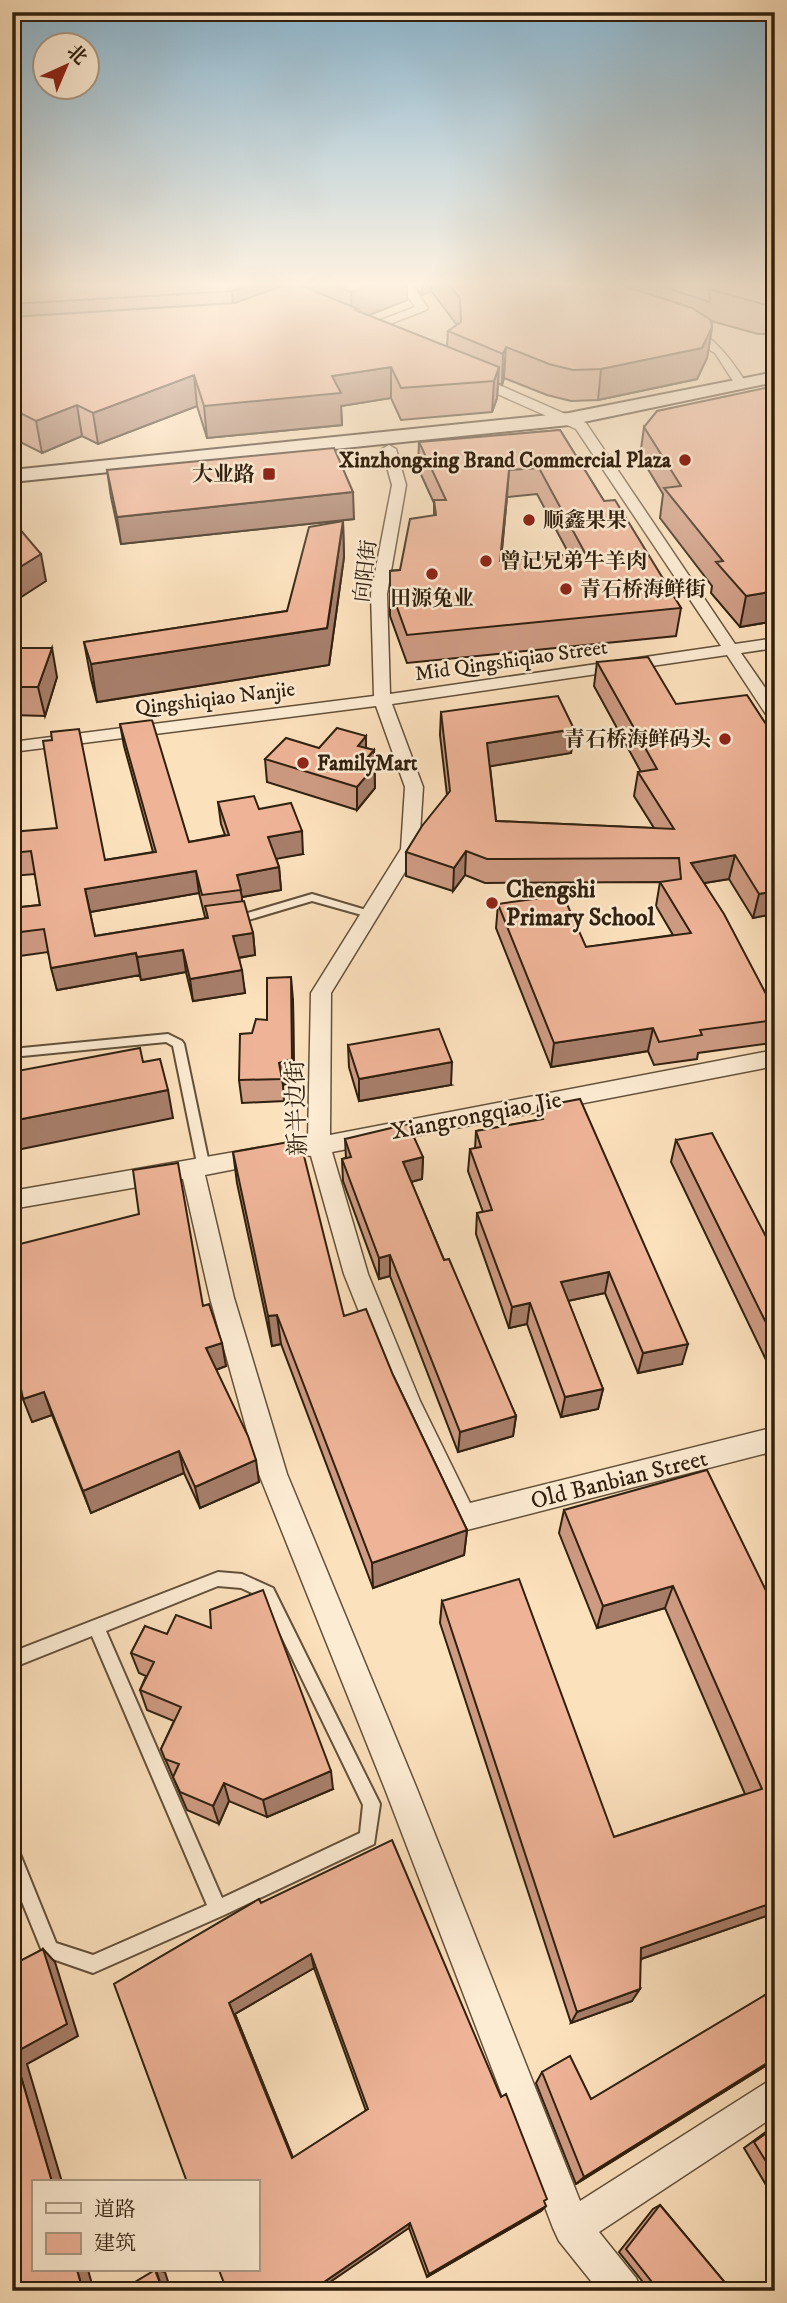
<svg xmlns="http://www.w3.org/2000/svg" width="787" height="2303" font-family="'IM FELL DW Pica','Noto Serif SC',serif">
<rect width="100%" height="100%" fill="#fce1bd"/>
<filter id="stains"><feTurbulence type="fractalNoise" baseFrequency=".00286" numOctaves="4"/><feColorMatrix values="0 0 0 0 .2 0 0 0 0 .09 0 0 0 0 .02 0 0 0 .5 -.17"/></filter>
<radialGradient id="worn" r=".72"><stop offset=".6" stop-color="#630" stop-opacity="0"/><stop offset="1" stop-color="#630" stop-opacity=".3"/></radialGradient>
<g fill="none" stroke-linecap="round" stroke-linejoin="round">
<!-- lane casing -->
<g stroke="#63503a" stroke-width="4">
<path id="lane" d="M312,894L373,912L374,914L369,917L312,901L235,924L230,920L231,918Z
M168,1034L182,1041L184,1044L210,1168L208,1171H200L198,1168L173,1046L166,1042L12,1057V1049Z
M218,1572L242,1574L273,1588L380,1804L374,1844L224,1915L93,1973L44,1956L12,1877V1846L18,1849L56,1943L93,1955L207,1905L92,1636L12,1668V1652ZM218,1586L241,1588L263,1598L363,1805L360,1833L222,1898L106,1631Z"/>
</g>
<!-- street casing -->
<g stroke="#63503a" stroke-width="3">
<path id="street" d="M397,281H409L428,308L426,310L366,333H358V329L415,307Z
M680,328C708,324 734,364 747,384L745,387H737L715,353L680,332Z
M466,374H474L586,423L735,644L775,638V648L741,653L775,702V720L769,719L727,655L392,704L423,787L419,849L331,993L330,1135L775,1050V1066L332,1152L368,1274L420,1401L470,1503L775,1427V1451L463,1531L453,1527L395,1402L344,1274L311,1156L299,1154L296,1148L299,1142L308,1139L311,993L401,849L405,787L376,706L12,752V742L374,696L371,594L392,485L382,449L389,445L396,449L406,485L387,594L390,694L721,646L576,429L466,380Z
M263,1147L271,1150L274,1156L271,1162L205,1175L234,1298L287,1474L417,1789L580,2201L775,2077V2116L599,2232L636,2278L642,2291H599L559,2241L553,2228L385,1789L259,1474L210,1298L183,1179L12,1209V1191Z"/>
</g>
<!-- secondary casing -->
<g stroke="#30200f" stroke-width="4">
<path id="secondary" d="M775,372V382L569,425L12,482V470L569,413Z"/>
</g>
<!-- lane -->
<use href="#lane" fill="#fdecd4" fill-rule="evenodd"/>
<!-- street -->
<use href="#street" fill="#fdecd4" fill-rule="evenodd"/>
<!-- secondary -->
<use href="#secondary" fill="#fdecd4" fill-rule="evenodd"/>
</g>
<!-- wall -->
<path fill="#ce9b83" stroke="#30200f" stroke-width="2" fill-rule="evenodd" d="M12,281H407V300L368,315L447,347L448,331L457,325L431,291L422,295L411,281H775V334H758L711,321L712,327L707,358L697,379L598,400L571,401L547,395L504,378L502,385L498,383L497,398L492,412L401,420L391,398L341,406L342,425L207,438L197,406L98,444L82,436L42,453L12,438Z
M644,427L775,621L740,627L711,593L712,586L660,518L663,494L640,456Z
M560,430L604,501L681,608L676,636L407,663L390,616V571L400,570L434,515V503L418,468L419,442ZM537,494L569,554L501,561L507,497Z
M107,470L354,519L121,544L111,497Z
M343,521L344,557L329,665L97,702L91,679L84,642L287,611Z
M12,648L57,677L45,716L12,715Z
M597,662L676,704L775,738V926L768,915L753,918L729,879L704,883L775,1011V1035L772,1043L698,1053L697,1059L654,1065L648,1051L551,1067L496,928L498,904L586,947L673,935L656,906L660,882L485,883L465,875L453,891L406,876V852L447,795L440,735L441,712L574,729L571,753L490,766L496,821L654,828L634,796L638,772H641L594,686Z
M120,724L189,842L225,835L221,824L218,802L259,809L303,854L276,858L279,867L281,890L242,897V902L253,933L255,955L239,958L245,993L193,1001L186,972L141,980L140,975L57,990L48,952L12,957V908L40,905L35,874L12,876V832L105,860L153,852L124,746ZM199,893L205,917L207,918L95,936L90,912Z
M366,736V748L374,750L375,788L357,810L267,782L265,759L319,748Z
M293,1000L294,1081L283,1085L284,1101L242,1103L239,1080L267,1020Z
M348,1045L451,1085L359,1101L349,1067Z
M538,1107L682,1364L638,1373L605,1293L568,1301L603,1389L598,1409L561,1417L527,1324L509,1328L476,1234L477,1213L483,1212L468,1171L470,1149H475L476,1131L537,1120Z
M345,1139L423,1157L422,1179L411,1182L444,1260L516,1416L513,1436L458,1452L390,1276L379,1279L343,1181L342,1159L346,1158Z
M676,1140L775,1254V1361L767,1362L671,1162Z
M233,1152L344,1316L393,1375L467,1530L464,1555L373,1588L281,1344L272,1346L237,1183Z
M203,1306L226,1366L216,1370L259,1482L200,1508L184,1473L91,1513L52,1415L32,1422Z
M564,1510L775,1609V1913L641,1959L632,2001L571,2023L440,1623L442,1601L614,1837L745,1794L665,1608L597,1628L559,1533Z
M145,1626L333,1789L267,1817L229,1801L219,1824L187,1810L161,1749L174,1721L147,1710L140,1690L146,1676L139,1673L131,1653Z
M261,1903L546,2206L541,2211L427,2277L409,2228L187,2182ZM314,1968L366,2111L293,2158L235,2014Z
M775,2060L576,2184L536,2083L542,2072L591,2099Z
M775,2125V2200L744,2148Z
M660,2205L732,2291H650L619,2252L653,2209Z"/>
<!-- shaded-wall -->
<path fill="#a77e6a" stroke="#30200f" stroke-width="2" d="M259,281H277L278,304L234,320L232,291Z
M381,281H407V300L352,322L351,292Z
M422,281H431V291L422,295Z
M712,327L707,358L697,379L598,400L601,369Z
M506,347L504,378L502,385L503,354Z
M391,367V398L341,406L342,425L207,438L204,406L332,376Z
M499,367L497,398L492,412L494,381Z
M194,375L197,406L98,444L93,413Z
M77,405L82,436L42,453L36,421Z
M509,470L507,497L498,588L500,561Z
M353,492L354,519L121,544L117,517Z
M343,521L344,557L329,665L97,702L91,664L327,628Z
M41,554L46,581L12,603V572Z
M775,591V621L740,627L746,596Z
M52,648L57,677L45,716L38,687Z
M574,729L571,753L486,767L487,743Z
M366,736V758L358,746Z
M374,750L375,788L357,810V787L363,763Z
M302,831L303,854L270,860L268,837Z
M466,851L465,875L453,891L454,868Z
M735,855L729,879L686,886L691,863Z
M279,867L281,890L242,897L237,875Z
M196,871L199,893L90,912L85,889Z
M775,891L768,915L753,918L759,894Z
M253,933L255,955L236,958L233,936Z
M183,950L186,972L141,980L137,957Z
M136,953L140,975L57,990L51,968Z
M242,970L245,993L193,1001L190,979Z
M291,977L293,1000L294,1081L283,1085L279,1063Z
M653,1028L648,1051L551,1067L554,1043Z
M452,1062L451,1085L359,1101V1079Z
M168,1090L173,1118L12,1151V1121Z
M423,1157L422,1179L403,1184V1162Z
M390,1255V1276L379,1279V1258Z
M609,1272L605,1293L558,1303L561,1282Z
M530,1303L527,1324L509,1328L512,1307Z
M277,1315L281,1344L272,1346L268,1316Z
M222,1343L226,1366L210,1372L206,1348Z
M775,1343V1361L767,1362Z
M688,1344L682,1364L638,1373L643,1353Z
M603,1389L598,1409L561,1417L565,1397Z
M44,1392L52,1415L32,1422L23,1399Z
M516,1416L513,1436L458,1452L460,1432Z
M179,1451L184,1473L91,1513L83,1491Z
M256,1460L259,1482L200,1508L195,1487Z
M467,1530L464,1555L373,1588L372,1563Z
M673,1586L665,1608L597,1628L603,1606Z
M331,1771L333,1789L267,1817L263,1800Z
M224,1783L229,1801L219,1824L213,1806Z
M775,1902V1913L632,1962L641,1948Z
M43,1949L55,1962L78,2036L27,2064L62,2182H52L14,2053Z
M311,1954L314,1968L235,2014L296,2165L229,2003Z
M640,1989L632,2001L571,2023L577,2012Z
M775,2058V2060L576,2184L584,2177Z
M546,2206L541,2211L427,2277L429,2274Z
M410,2223L409,2228L317,2291H311Z
M77,2270H88L94,2291H83Z
M156,2270L165,2272L171,2291H163Z"/>
<!-- building -->
<path fill="#efb498" stroke="#30200f" stroke-width="2" fill-rule="evenodd" d="M12,281H259L232,291L12,304Z
M324,281H381L351,292Z
M446,281H610L692,308L711,320L712,327L702,348L601,369L573,370L549,364L506,347L503,354L448,331L461,322L460,298Z
M645,281H775V304H763L709,289L710,302Z
M293,282L358,309L355,310L499,367L494,381L401,388L391,367L332,376L341,393L204,406L194,375L93,413L77,405L36,421L12,409V317L235,303Z
M775,386V591L746,596L716,562L723,561L664,488L681,486L644,427L657,411Z
M560,430L604,501L615,500L681,608L407,635L390,588V571L400,570L410,519L436,515L434,500H446L419,442ZM539,468L585,553L500,561L509,470Z
M334,448L353,492L117,517L107,470Z
M12,520L41,554L12,572Z
M343,521L327,628L91,664L84,642L287,611L309,527Z
M12,648H52L38,687H12Z
M648,657L676,704L747,695L775,738V891L759,894L735,855L691,863L724,914L775,1011V1020L700,1030L702,1035L659,1042L653,1028L554,1043L498,904L563,895L586,947L691,933L660,882L681,879L679,858L487,859L466,851L454,868L406,852L422,826L450,791L441,712L558,696L574,729L487,743L496,821L674,829L638,772L657,769L597,662Z
M152,720L189,842L229,835L218,802L254,796L259,809L291,803L302,831L268,837L279,867L237,875L241,890L202,895L196,871L85,889L95,936L208,918L205,906L244,901L253,933L233,936L242,970L190,979L183,950L137,957L136,953L51,968L44,929L12,933V908L40,905L31,851L12,853V832L57,828L43,741L52,740L51,732L79,729L105,860L156,852L120,724Z
M337,728L366,736L358,746L374,750L363,763L375,766L357,787L265,759L286,738L319,748Z
M291,977L292,1059L279,1063L282,1079L239,1080L240,1034L252,1033L256,1019L267,1020V978Z
M439,1029L452,1062L359,1079L348,1045Z
M140,1048L143,1062L160,1059L168,1090L12,1121V1072Z
M580,1099L688,1344L643,1353L609,1272L561,1282L603,1389L565,1397L530,1303L512,1307L477,1213L492,1210L470,1149L481,1147L476,1131L543,1119L538,1107Z
M408,1124L423,1157L403,1162L444,1260L449,1259L516,1416L460,1432L390,1255L379,1258L342,1159L351,1157L345,1139Z
M712,1133L775,1254V1341L676,1140Z
M300,1140L344,1316L366,1309L393,1375L467,1530L372,1563L277,1315L268,1316L233,1152Z
M178,1163L203,1306L209,1304L222,1343L206,1348L248,1436L256,1460L195,1487L179,1451L83,1491L44,1392L23,1399L12,1344V1246L139,1214L133,1170Z
M707,1470L775,1609V1902L641,1948L640,1989L577,2012L442,1601L519,1579L614,1837L762,1789L673,1586L603,1606L564,1510Z
M263,1590L331,1771L263,1800L224,1783L213,1806L180,1792L173,1777L179,1764L165,1759L161,1749L181,1707L140,1690L154,1662L131,1653L145,1626L167,1634L176,1615L211,1628L210,1610Z
M392,1840L501,2097L506,2094L547,2199L544,2201L546,2206L429,2274L410,2223L311,2291H227L219,2270H257V2182H187L114,1984L259,1899L261,1903ZM311,1954L368,2109L292,2158L229,2003Z
M43,1949L67,2024L14,2053L52,2182H33V2270H77L83,2291H12V1965Z
M775,1989V2058L584,2177L542,2072L570,2056L591,2099Z
M775,2127V2176L754,2142Z
M660,2205L732,2291H659L626,2249Z
M155,2270L163,2291H120Z"/>
<!-- sky -->
<linearGradient id="sky" x2="0" y2="1"><stop stop-color="#8bb8d3"/><stop offset="0.47" stop-color="#fef2e1"/><stop offset="1" stop-color="#fef2e1" stop-opacity="0"/></linearGradient>
<rect width="787" height="603" fill="url(#sky)"/>
<!-- markers -->
<g fill="#8f2418" stroke="#fdecd4" stroke-width="2.5">
<circle cx="685" cy="460" r="7"/>
<rect x="262" y="467" width="14" height="14" rx="3.5"/>
<circle cx="529" cy="520" r="7"/>
<circle cx="486" cy="561" r="7"/>
<circle cx="432" cy="574" r="7"/>
<circle cx="566" cy="589" r="7"/>
<circle cx="725" cy="739" r="7"/>
<circle cx="303" cy="763" r="7"/>
<circle cx="492" cy="903" r="7"/>
</g>
<g text-anchor="middle" stroke-width="5" stroke-linejoin="round" paint-order="stroke">
<!-- far-poi labels -->
<g font-size="21" font-weight="bold" fill="#30200f" stroke="#fdecd4" text-anchor="start">
<text x="671" y="467" text-anchor="end">Xinzhongxing Brand Commercial Plaza</text>
<text x="255" y="481" text-anchor="end">大业路</text>
<text x="543" y="527">顺鑫果果</text>
<text x="500" y="568">曾记兄弟牛羊肉</text>
<text x="580" y="596">青石桥海鲜街</text>
<text x="432" y="605" text-anchor="middle">田源兔业</text>
<text x="711" y="746" text-anchor="end">青石桥海鲜码头</text>
<text x="317" y="770">FamilyMart</text>
</g>
<!-- far-street labels -->
<g font-size="21" fill="#30200f" stroke="#fdecd4">
<text transform="translate(365 571) rotate(-83)" y="7">向阳街</text>
<text transform="translate(511 660) rotate(-8)" y="7">Mid Qingshiqiao Street</text>
<text transform="translate(215 698) rotate(-7)" y="7">Qingshiqiao Nanjie</text>
</g>
<!-- poi labels -->
<g font-size="24" font-weight="bold" fill="#30200f" stroke="#fdecd4" text-anchor="start">
<text x="506" y="897">Chengshi<tspan x="506" dy="28">Primary School</tspan></text>
</g>
<!-- street labels -->
<g font-size="24" fill="#30200f" stroke="#fdecd4">
<text transform="translate(296 1108) rotate(-92)" y="8">新半边街</text>
<text transform="translate(476 1115) rotate(-11)" y="8">Xiangrongqiao Jie</text>
<text transform="translate(619 1479) rotate(-14)" y="8">Old Banbian Street</text>
</g>
</g>
<!-- margin -->
<rect width="787" height="2303" fill="none" stroke="#fce1bd" stroke-width="42"/>
<rect x="14" y="14" width="759" height="2275" fill="none" stroke="#30200f" stroke-width="3.5"/>
<rect x="21" y="21" width="745" height="2261" fill="none" stroke="#30200f" stroke-width="2"/>
<!-- legend -->
<rect x="32" y="2180" width="228" height="91" fill="#fdecd4" stroke="#ab9a85" stroke-width="2"/>
<rect x="46" y="2203" width="35" height="10" fill="#fdecd4" stroke="#ab9a85" stroke-width="2"/>
<text x="94" y="2216" font-size="21" fill="#30200f">道路</text>
<rect x="46" y="2233" width="35" height="21" fill="#efb498" stroke="#ab9a85" stroke-width="2"/>
<text x="94" y="2250" font-size="21" fill="#30200f">建筑</text>
<!-- north arrow -->
<g transform="translate(66 66) rotate(44)"><circle r="33" fill="#fdecd4" stroke="#ab9a85" stroke-width="2"/>
<path d="M0-5L12 26L0 18L-12 26Z" fill="#8f2418"/>
<text y="-10" font-size="19" font-weight="bold" text-anchor="middle" fill="#30200f">北</text>
</g>
<rect width="100%" height="100%" filter="url(#stains)"/>
<rect width="100%" height="100%" fill="url(#worn)"/>
</svg>
